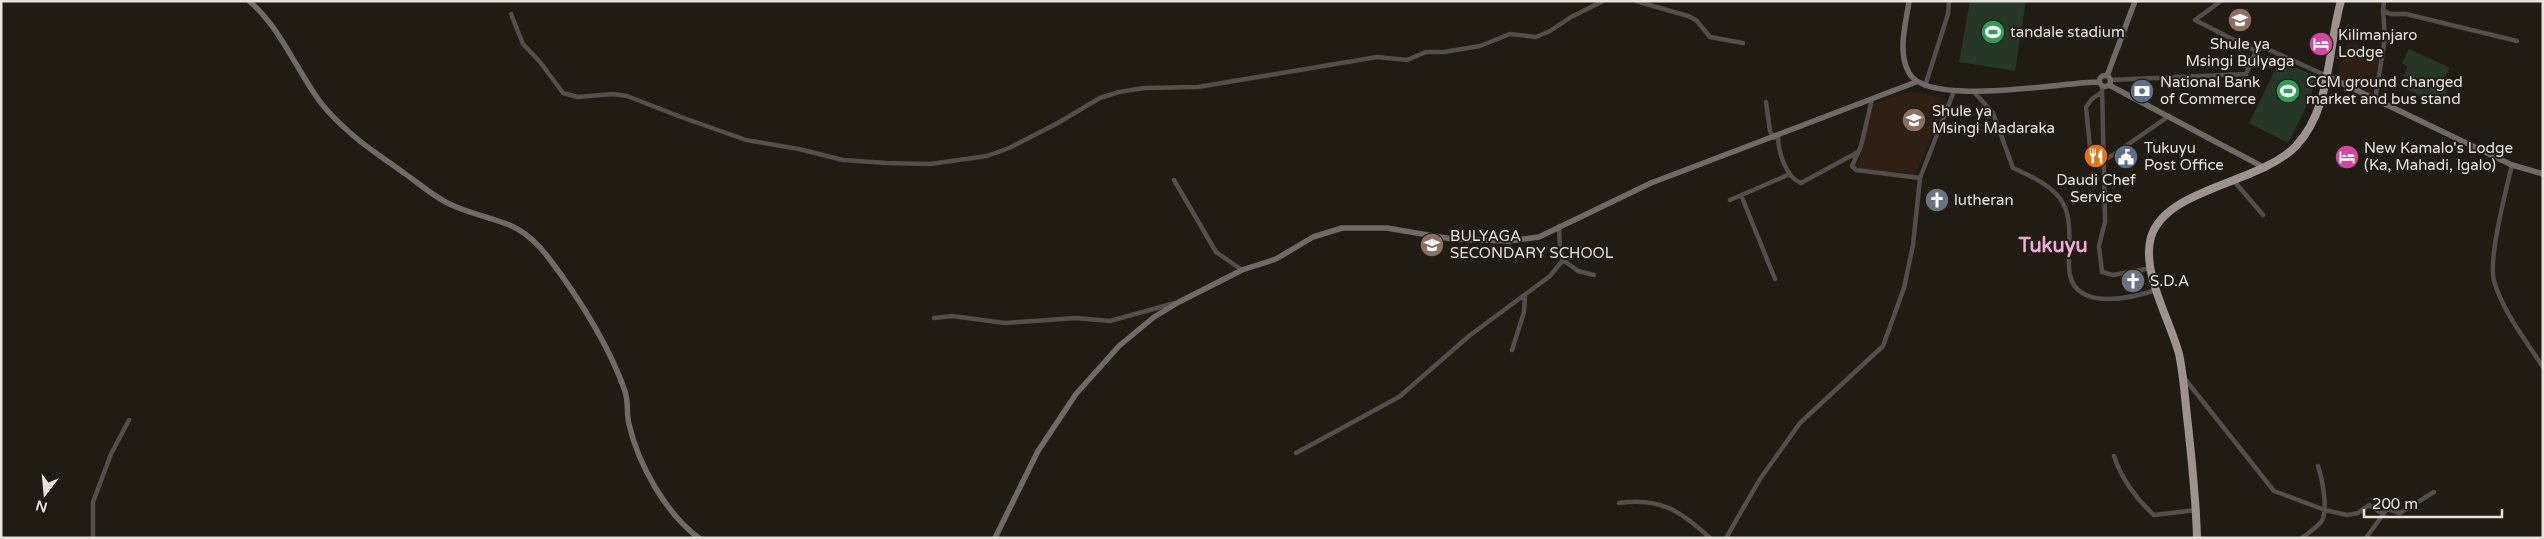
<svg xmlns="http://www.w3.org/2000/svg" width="2544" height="539" font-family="'Varela Round',sans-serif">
<rect width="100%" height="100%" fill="#201c14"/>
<!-- education -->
<path fill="#2e2014" d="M2348,42L2382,51L2370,95L2333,85Z
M1916,92L1947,99L1915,175L1857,168L1871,105L1906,93Z
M1435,239L1441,247L1428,252L1424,243Z"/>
<!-- green -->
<path fill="#263728" d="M1970,1H2026L2015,71L1959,62Z
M2409,49L2450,68L2440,85L2448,90L2440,106L2399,85L2408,67L2402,63Z
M2280,60L2317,77L2307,105L2288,143L2249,123Z"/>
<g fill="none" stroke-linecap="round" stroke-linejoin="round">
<!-- street -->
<path stroke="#524e4c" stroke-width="4.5" d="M1636,1L1688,16L1696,20L1710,37L1743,43
M2221,1L2195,20L2256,51
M2384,1L2383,10L2390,14H2406L2517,41
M511,14L523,44L540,62L563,93L578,97L613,94L627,96L681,117L746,140L799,149L843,160L886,163L930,164L987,156L1009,148L1056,124L1100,98L1119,92L1144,88L1198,87L1377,57L1407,60L1426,52H1444L1480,46L1510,34L1536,37L1550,31L1571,17L1603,1
M2110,80L2246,74L2256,51L2263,47L2327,76
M1925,86L1948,14L1949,1
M2102,86L2105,222L2099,246L2102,272L2113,275L2151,268
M1974,92L1993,113L2013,168C2030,176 2053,185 2063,203C2073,222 2068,246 2069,267C2070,312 2129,299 2156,290
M2102,92L2092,99L2086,107L2091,158L2104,161L2169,116
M1872,99L1861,146L1852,166L1856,170L1920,178
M2375,100L2385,38L2383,10
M1766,102L1770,131L1774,138
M1778,136C1778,151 1786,178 1801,183L1858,152
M2512,165C2506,190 2488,259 2494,281C2504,314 2525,339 2543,367
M1174,180L1216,252L1242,270
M2234,181L2263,215
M1741,195L1775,279
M1730,200L1790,174
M1563,260L1578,271L1594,275
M934,318L952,316L1005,323L1076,318L1110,321L1175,303
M1512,350L1524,312L1525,296
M2185,379L2274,491L2325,510L2347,515L2358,513L2369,505L2383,514
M1296,453L1399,397L1469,336L1550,276L1563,260L1560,247L1559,226
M2114,456C2121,478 2137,500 2154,515L2196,510
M1619,503C1660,497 1681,511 1710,538
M93,538V502L111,454L129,420
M1726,538L1760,479L1800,423L1883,346L1904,288L1913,245L1920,178L1954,91
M2302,538C2308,533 2316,528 2321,522C2329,512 2322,478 2318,466
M2366,538L2387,509L2400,513L2434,492"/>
<!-- secondary -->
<path stroke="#716967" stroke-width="5.5" d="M249,1C279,26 294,65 316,96C326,111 342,126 355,137C370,150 388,161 404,173C420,184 436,199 454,206C496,224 517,217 548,257C579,298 608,343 625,391C629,405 626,413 629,424C638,464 666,514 699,538
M1909,1C1906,24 1897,51 1909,73C1929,108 2062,82 2099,82
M2099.5 81a5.5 5.5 0 1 1 11 0a5.5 5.5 0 1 1-11 0Z
M2107,76L2135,1
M2327,76L2512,165L2543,174
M2109,85L2265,168
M995,538L1038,451L1076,394L1119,346L1154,317L1179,302L1242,270L1276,259L1313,237L1342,228H1387L1452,239L1508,241L1539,237L1651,183L1916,82"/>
<!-- highway -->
<path stroke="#9e928e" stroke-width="8" d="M2197,538C2196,500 2192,462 2188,425C2185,401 2184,377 2179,354C2170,320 2141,272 2151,237C2166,188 2258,184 2295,147C2332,109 2327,49 2341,1"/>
</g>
<!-- icons -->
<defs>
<g id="school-disc" transform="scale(1.25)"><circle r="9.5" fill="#8d6e63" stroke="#201c14"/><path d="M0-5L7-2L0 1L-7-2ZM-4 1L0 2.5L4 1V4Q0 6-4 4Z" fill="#fff"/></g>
<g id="stadium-disc" transform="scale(1.25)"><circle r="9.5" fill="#2e9e5b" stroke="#201c14"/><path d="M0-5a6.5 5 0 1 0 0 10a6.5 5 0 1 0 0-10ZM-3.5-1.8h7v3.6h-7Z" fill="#fff"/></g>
<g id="hotel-disc" transform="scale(1.25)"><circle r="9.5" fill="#d1479c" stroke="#201c14"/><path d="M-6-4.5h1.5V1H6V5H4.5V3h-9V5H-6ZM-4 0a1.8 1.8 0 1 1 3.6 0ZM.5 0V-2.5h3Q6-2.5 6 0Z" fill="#fff"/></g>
<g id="bank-disc" transform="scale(1.25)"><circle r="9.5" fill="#5c6f8a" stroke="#201c14"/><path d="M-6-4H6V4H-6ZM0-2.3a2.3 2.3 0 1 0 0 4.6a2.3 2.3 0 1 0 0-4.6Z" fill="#fff"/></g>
<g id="restaurant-disc" transform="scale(1.25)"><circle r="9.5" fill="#e8710a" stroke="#201c14"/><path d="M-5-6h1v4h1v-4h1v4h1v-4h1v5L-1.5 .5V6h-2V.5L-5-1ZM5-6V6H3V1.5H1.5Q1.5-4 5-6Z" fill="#fff"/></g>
<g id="civic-disc" transform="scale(1.25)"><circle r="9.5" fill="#5c6f8a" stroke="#201c14"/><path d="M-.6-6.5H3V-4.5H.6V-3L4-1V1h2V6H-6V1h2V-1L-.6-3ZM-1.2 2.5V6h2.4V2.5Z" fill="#fff"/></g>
<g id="church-disc" transform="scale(1.25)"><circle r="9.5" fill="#6b7280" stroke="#201c14"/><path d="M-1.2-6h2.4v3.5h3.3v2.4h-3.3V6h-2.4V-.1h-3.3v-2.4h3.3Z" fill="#fff"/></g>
</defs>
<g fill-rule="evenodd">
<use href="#school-disc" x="2240" y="20"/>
<use href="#stadium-disc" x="1993" y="32"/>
<use href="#hotel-disc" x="2321" y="44"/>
<use href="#bank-disc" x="2142" y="91"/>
<use href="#stadium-disc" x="2288" y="91"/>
<use href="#school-disc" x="1914" y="120"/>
<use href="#restaurant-disc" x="2096" y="156"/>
<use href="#civic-disc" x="2126" y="157"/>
<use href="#hotel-disc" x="2347" y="157"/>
<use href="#church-disc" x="1937" y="200"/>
<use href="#school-disc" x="1432" y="245"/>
<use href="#church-disc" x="2133" y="281"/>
</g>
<g text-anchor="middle" stroke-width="4" stroke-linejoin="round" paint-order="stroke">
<!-- poi labels -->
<g font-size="15" fill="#e6e3de" stroke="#201c14" text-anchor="start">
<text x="2010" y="37">tandale stadium</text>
<text x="2338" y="40">Kilimanjaro<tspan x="2338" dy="17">Lodge</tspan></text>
<text x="2240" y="49" text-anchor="middle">Shule ya<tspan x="2240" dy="17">Msingi Bulyaga</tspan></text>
<text x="2160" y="87">National Bank<tspan x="2160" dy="17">of Commerce</tspan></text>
<text x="2306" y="87">CCM ground changed<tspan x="2306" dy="17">market and bus stand</tspan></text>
<text x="1932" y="116">Shule ya<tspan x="1932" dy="17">Msingi Madaraka</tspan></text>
<text x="2144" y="153">Tukuyu<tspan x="2144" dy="17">Post Office</tspan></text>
<text x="2364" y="153">New Kamalo's Lodge<tspan x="2364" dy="17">(Ka, Mahadi, Igalo)</tspan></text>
<text x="2096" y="185" text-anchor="middle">Daudi Chef<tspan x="2096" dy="17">Service</tspan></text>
<text x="1954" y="205">lutheran</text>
<text x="1450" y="241">BULYAGA<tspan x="1450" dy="17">SECONDARY SCHOOL</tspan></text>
<text x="2150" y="286">S.D.A</text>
</g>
<!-- district labels -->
<g font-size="20" font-weight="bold" fill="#f0a9d4" stroke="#201c14">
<text x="2053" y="252">Tukuyu</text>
</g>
</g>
<!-- border -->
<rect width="2544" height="539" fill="none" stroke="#e6e3de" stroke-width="5"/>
<!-- north arrow -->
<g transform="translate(45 494) rotate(196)" stroke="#201c14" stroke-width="4" paint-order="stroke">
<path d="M0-4L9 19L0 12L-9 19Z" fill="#e6e3de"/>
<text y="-8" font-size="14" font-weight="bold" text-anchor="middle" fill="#e6e3de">N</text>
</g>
<!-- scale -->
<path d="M2364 509v8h138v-8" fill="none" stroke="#e6e3de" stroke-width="2.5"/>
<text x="2372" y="509" font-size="15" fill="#e6e3de" stroke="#201c14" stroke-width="4" paint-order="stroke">200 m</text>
</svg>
